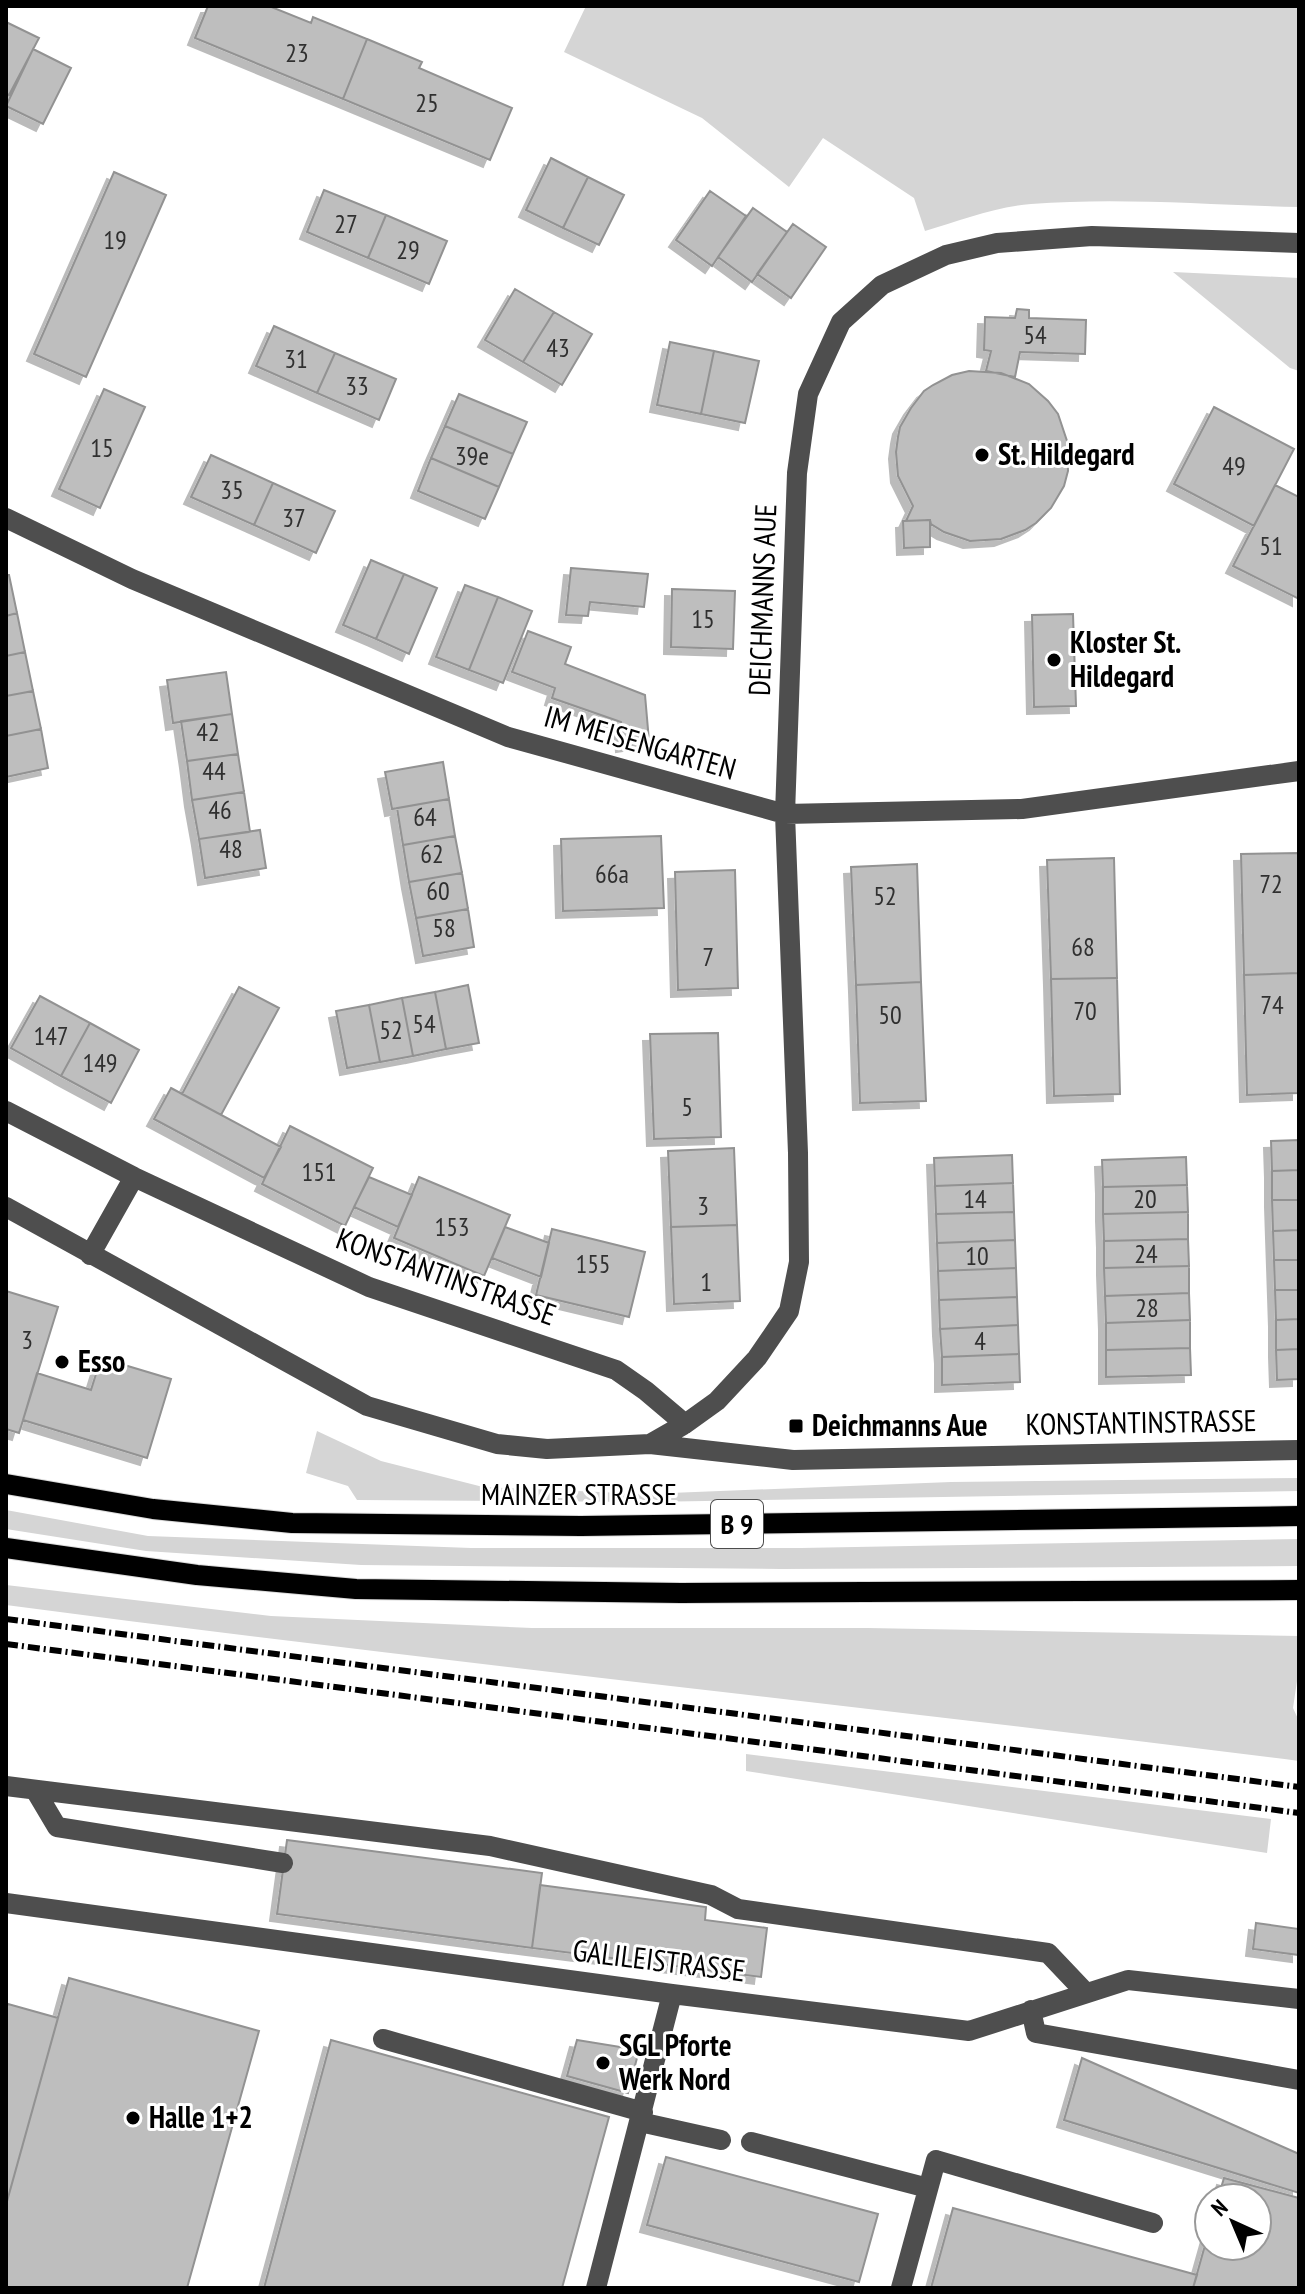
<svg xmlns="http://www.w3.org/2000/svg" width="1305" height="2294" font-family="'PT Sans Narrow',sans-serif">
<defs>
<filter id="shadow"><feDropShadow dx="-7" dy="7" stdDeviation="0" flood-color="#0004"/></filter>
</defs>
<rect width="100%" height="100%" fill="#fff"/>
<!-- green -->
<path fill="#d5d5d5" d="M586,6H1299V207C1210,205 1119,197 1031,204C995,207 959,221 925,231L914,198L823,138L789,187L702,118L564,52Z
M1173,272L1299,278V371L1290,368Z
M317,1431L381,1461L483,1487L645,1494L951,1482L1299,1478V1491L646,1502L357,1500L348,1486L306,1473Z
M6,1510L148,1536L471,1548H801L1299,1539V1566L781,1569L361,1565L146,1551L6,1529Z
M6,1585L271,1616L532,1628H868L1299,1636V1680L1297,1681L1293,1708L1299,1721V1761C868,1706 436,1662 6,1605Z
M746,1754L1271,1819L1267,1853L746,1771Z"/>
<!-- building -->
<path fill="#bebebe" stroke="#929292" stroke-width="2" filter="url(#shadow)" d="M208,6H269L311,23L313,17L367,39L343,99L195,38Z
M6,22L39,38L9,95L6,94Z
M367,39L422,62L419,68L512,108L490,160L343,99Z
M33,49L71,68L43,124L6,106Z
M551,158L588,177L563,228L526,210Z
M114,172L166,195L86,377L34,354Z
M588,177L624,195L599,245L563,228Z
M324,190L386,215L368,258L307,232Z
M710,191L746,216L712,266L676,240Z
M753,208L787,232L752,282L718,257Z
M386,215L447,241L429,284L368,258Z
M793,224L826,247L791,298L757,274Z
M515,289L554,312L523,362L485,340Z
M1017,309L1029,310V318L1086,320L1085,354L1020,352L1015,377L986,371L991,351L984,350L985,317L1015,318Z
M554,312L592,334L562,385L523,362Z
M274,326L335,353L317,393L256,366Z
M670,342L714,351L701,414L657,405Z
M714,351L759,361L745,423L701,414Z
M335,353L396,379L379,420L317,393Z
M969,371L1001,373L1029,384L1048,401L1058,414L1067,441L1068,471L1064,486L1051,508L1036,523L1025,530L1001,539L970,541L944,532L931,524L930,520L906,521L913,506L898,476L896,452L898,437L900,427L911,408L924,391L933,385L952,375Z
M104,389L145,407L100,508L59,489Z
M459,394L527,422L513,454L445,426Z
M1214,407L1294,449L1254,526L1174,484Z
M445,426L513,454L499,487L431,458Z
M211,455L273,483L254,525L191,497Z
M431,458L499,487L485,519L418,491Z
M273,483L335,511L316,553L254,525Z
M1275,485L1299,497V599L1233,566Z
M930,520V547L904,548L903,521Z
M371,560L404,574L376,639L343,625Z
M571,568L648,574L644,607L590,602L588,616L566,615Z
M404,574L437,588L409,654L376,639Z
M6,575H9L17,613L6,616Z
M465,585L498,597L469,670L436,657Z
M672,589L735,591L733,649L671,647Z
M498,597L532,611L503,683L469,670Z
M17,613L25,652L6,656V616Z
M1073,614L1076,706L1034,707L1032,615Z
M528,631L571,647L565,664L645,695L649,741L623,745L621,722L552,698L555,688L512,672Z
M25,652L33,691L6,696V656Z
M226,672L232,714L173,723L167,680Z
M33,691L41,729L6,736V696Z
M232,714L238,754L187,761L181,721Z
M41,729L48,768L6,777V736Z
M238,754L244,792L192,800L187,761Z
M443,762L449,799L392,809L385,772Z
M244,792L250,832L199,839L192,800Z
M449,799L455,836L403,845L397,808Z
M260,830L266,868L205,878L199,839Z
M455,836L462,873L409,882L403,845Z
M661,836L664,908L563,911L561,839Z
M1299,853V973L1244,975L1241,854Z
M1114,858L1117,978L1051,979L1047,860Z
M917,864L921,982L856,985L851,867Z
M735,870L738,988L678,990L675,872Z
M462,873L468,909L416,918L409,882Z
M468,909L474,947L423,956L416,918Z
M1299,973V1093L1247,1095L1244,975Z
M1117,978L1120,1094L1054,1096L1051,979Z
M921,982L926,1101L860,1103L856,985Z
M468,985L479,1043L446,1049L435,992Z
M239,987L279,1008L221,1115L182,1094Z
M435,992L446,1049L413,1056L402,998Z
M40,996L90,1023L61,1076L11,1048Z
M402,998L413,1056L380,1062L369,1005Z
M369,1005L380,1062L347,1068L336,1011Z
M90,1023L139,1050L111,1103L61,1076Z
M718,1033L721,1137L654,1139L650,1034Z
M171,1088L281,1147L264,1178L154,1119Z
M290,1126L373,1168L345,1226L262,1184Z
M1299,1140V1170L1272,1171L1271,1141Z
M734,1148L737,1225L671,1227L668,1151Z
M1012,1155L1013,1183L935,1186L934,1158Z
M1186,1157L1187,1185L1103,1187L1102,1160Z
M1299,1170V1200H1272V1171Z
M369,1177L412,1195L398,1227L354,1207Z
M419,1177L510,1215L484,1276L394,1238Z
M1013,1183L1014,1212L936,1214L935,1186Z
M1187,1185L1188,1212L1103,1214V1187Z
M1272,1200H1299V1230L1273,1231Z
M1014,1212L1015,1240L937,1243L936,1214Z
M1188,1212V1239L1104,1241L1103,1214Z
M737,1225L740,1301L674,1304L671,1227Z
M505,1227L549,1243L541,1277L492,1258Z
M552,1229L645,1252L629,1317L536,1295Z
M1299,1230V1260H1274L1273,1231Z
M1188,1239L1189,1266L1104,1268V1241Z
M1015,1240L1016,1268L938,1271L937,1243Z
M1274,1260H1299V1290H1275Z
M1189,1266V1293L1105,1296L1104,1268Z
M1016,1268L1017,1297L939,1300L938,1271Z
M1275,1290H1299V1319L1276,1320Z
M6,1291L58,1307L19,1433L6,1429Z
M1189,1293L1190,1320L1106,1323L1105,1296Z
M1017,1297L1018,1325L940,1329L939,1300Z
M1299,1319V1349L1276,1350V1320Z
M1190,1320V1348L1106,1350V1323Z
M1018,1325L1019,1354L942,1357L940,1329Z
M1190,1348L1191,1375L1106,1377V1350Z
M1299,1349V1379L1277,1380L1276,1350Z
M1019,1354L1020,1382L942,1385V1357Z
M101,1358L171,1379L147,1458L23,1420L37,1373L91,1390Z
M287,1840L542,1873L532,1948L277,1914Z
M540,1885L706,1907L705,1920L767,1928L761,1977L532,1948Z
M1256,1923L1299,1929V1955L1253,1949Z
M69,1978L259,2031L187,2288H6V2205Z
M8,2004L58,2018L6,2205V2008Z
M331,2040L609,2117L562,2288H264Z
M577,2040L639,2050L628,2093L567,2076Z
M1082,2058L1299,2154V2193L1064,2120Z
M666,2157L878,2214L859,2282L647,2225Z
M1224,2178L1299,2198V2288H1193L1209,2231V2246H1257V2198H1218Z
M953,2208L1197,2275L1193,2288H931Z"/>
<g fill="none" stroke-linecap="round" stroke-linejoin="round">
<!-- major casing -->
<g stroke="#dbdbdb" stroke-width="22">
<path id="major" d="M6,1484L153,1509L292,1523L581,1526L1299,1516
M6,1548L197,1575L356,1589L681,1593L1299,1590"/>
</g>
<!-- minor -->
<path stroke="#4e4e4e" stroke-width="20" d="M6,518L132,579L508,737L785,814L1022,809L1299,771
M6,1111L134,1177L369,1287L616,1370L646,1391L685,1424
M6,1207L367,1406L497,1444L547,1449L650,1444L793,1460L1299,1450
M90,1255L134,1177
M650,1444L685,1424L717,1401L757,1358L789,1311L799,1262L798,1153L785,814L797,473L808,394L841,322L882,285L946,255L997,243L1092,236L1299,243
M6,1786L490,1846L711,1895L738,1909L1048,1953L1085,1992
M35,1790L57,1827L283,1863
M6,1903L672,1994L969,2031L1128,1980L1299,1999
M1031,2010L1036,2033L1299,2080
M383,2039L643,2112
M640,2122L721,2140
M751,2142L928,2188
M596,2288L672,1994
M901,2288L936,2160L1153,2223"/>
<!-- major -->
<use href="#major" stroke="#000" stroke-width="20"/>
<!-- rail -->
<path stroke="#000" stroke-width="6" stroke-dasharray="12 4 2 4" stroke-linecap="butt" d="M6,1619L1299,1787
M6,1644L1299,1813"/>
</g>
<!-- markers -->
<g fill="#000" stroke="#fff" stroke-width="3">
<circle cx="982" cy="455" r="8"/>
<circle cx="1054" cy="660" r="8"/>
<circle cx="62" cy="1362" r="8"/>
<rect x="788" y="1418" width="16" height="16" rx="4"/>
<circle cx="603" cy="2063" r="8"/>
<circle cx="133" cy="2118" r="8"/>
</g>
<g text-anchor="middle" stroke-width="6" stroke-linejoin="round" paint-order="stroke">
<!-- number labels -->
<g font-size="26" fill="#303030">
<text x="297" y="62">23</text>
<text x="427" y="112">25</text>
<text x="346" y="233">27</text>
<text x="115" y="249">19</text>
<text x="408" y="259">29</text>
<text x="1035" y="344">54</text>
<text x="558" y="357">43</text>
<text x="296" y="368">31</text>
<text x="357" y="395">33</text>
<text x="102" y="457">15</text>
<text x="472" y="465">39e</text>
<text x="1234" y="475">49</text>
<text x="232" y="499">35</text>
<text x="294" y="527">37</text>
<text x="1271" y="555">51</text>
<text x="703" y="628">15</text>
<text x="208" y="741">42</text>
<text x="214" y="780">44</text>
<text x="220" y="819">46</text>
<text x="425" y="826">64</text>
<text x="231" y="858">48</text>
<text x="432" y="863">62</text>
<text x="612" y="883">66a</text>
<text x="1271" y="893">72</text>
<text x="438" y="900">60</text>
<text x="885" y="905">52</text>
<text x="444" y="937">58</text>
<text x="1083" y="956">68</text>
<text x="708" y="966">7</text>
<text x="1272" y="1014">74</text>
<text x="1085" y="1020">70</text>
<text x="890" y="1024">50</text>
<text x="424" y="1033">54</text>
<text x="391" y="1039">52</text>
<text x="51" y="1045">147</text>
<text x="100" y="1072">149</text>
<text x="687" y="1116">5</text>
<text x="319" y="1181">151</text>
<text x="975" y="1208">14</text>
<text x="1145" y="1208">20</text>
<text x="703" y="1215">3</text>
<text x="452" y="1236">153</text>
<text x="1146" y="1263">24</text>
<text x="977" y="1265">10</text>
<text x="593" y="1273">155</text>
<text x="706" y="1291">1</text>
<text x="1147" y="1317">28</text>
<text x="27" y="1349">3</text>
<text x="980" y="1350">4</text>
</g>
<!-- shield labels -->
<rect fill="#fff" stroke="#4c4c4c" stroke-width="2" x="711" y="1500" width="52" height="48" rx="6"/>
<g font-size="28" font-weight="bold" fill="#000">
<text x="737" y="1534">B 9</text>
</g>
<!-- poi labels -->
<g font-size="30" font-weight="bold" fill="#000" stroke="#fff" text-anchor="start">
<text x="998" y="465">St. Hildegard</text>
<text x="1070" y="653">Kloster St.<tspan x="1070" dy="34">Hildegard</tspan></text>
<text x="78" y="1372">Esso</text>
<text x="812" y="1436">Deichmanns Aue</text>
<text x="619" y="2056">SGL Pforte<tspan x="619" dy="34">Werk Nord</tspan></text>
<text x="149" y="2128">Halle 1+2</text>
</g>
<!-- street labels -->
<g font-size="30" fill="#000" stroke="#fff">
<text transform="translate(763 600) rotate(-88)" y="10">DEICHMANNS AUE</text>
<text transform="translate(640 743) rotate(16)" y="10">IM MEISENGARTEN</text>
<text transform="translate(446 1277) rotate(20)" y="10">KONSTANTINSTRASSE</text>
<text transform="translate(1141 1423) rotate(-1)" y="10">KONSTANTINSTRASSE</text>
<text x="579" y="1505">MAINZER STRASSE</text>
<text transform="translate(659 1961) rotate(7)" y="10">GALILEISTRASSE</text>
</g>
</g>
<!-- border -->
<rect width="1305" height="2294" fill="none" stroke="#000000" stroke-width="16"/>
<!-- north arrow -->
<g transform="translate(1233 2222) rotate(316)"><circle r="38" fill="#ffffff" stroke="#999999" stroke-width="2"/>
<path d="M0-6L14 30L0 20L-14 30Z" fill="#000000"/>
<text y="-12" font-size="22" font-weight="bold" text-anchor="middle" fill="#000000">N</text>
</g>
</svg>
